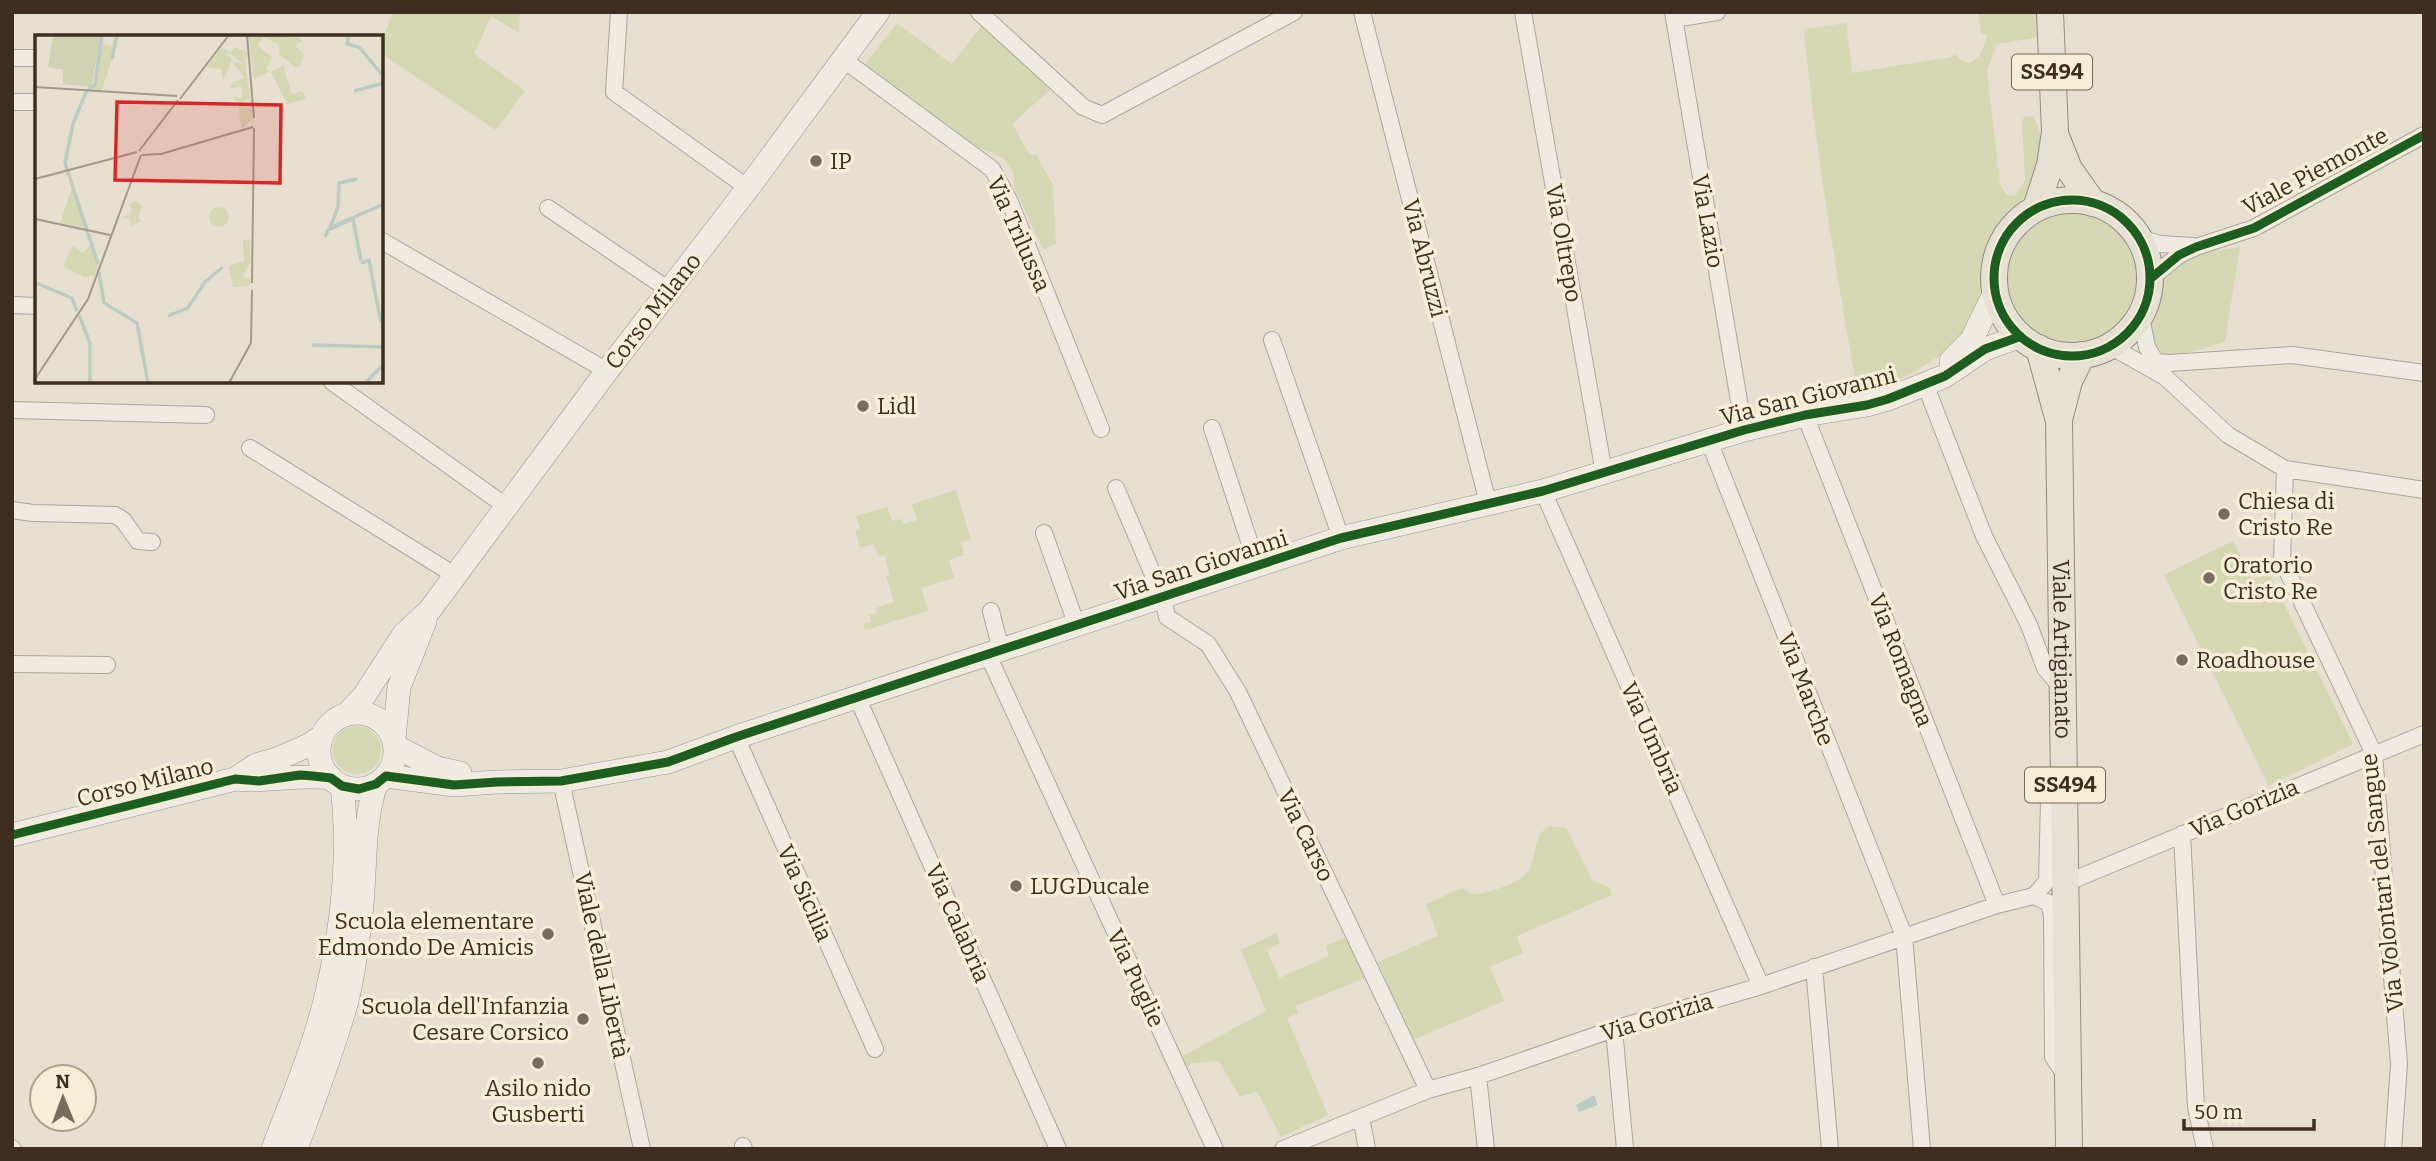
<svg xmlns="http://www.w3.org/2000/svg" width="2436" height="1161" font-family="Bitter,serif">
<rect width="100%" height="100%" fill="#e7e0d1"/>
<!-- green -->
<path fill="#d6d7b3" d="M393,12H520L519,33L491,16L474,54L525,91L496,130L382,54V41Z
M1978,12H2039L2040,37L1997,44L1987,70L2000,184L2006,195L2015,196L2025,180L2022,121L2024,117L2033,116C2052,146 2034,185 2016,210C2008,221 1995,231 1989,244C1981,261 1983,283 1979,301C1971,340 1934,361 1902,378C1889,384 1871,395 1857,389C1836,270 1815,149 1804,29L1846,23L1852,73L1951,57L1955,54L1962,61L1970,63L1981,54L1987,36L1981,33Z
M897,23L952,64L982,25L1052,88L1012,124L1030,155L1036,154L1053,185L1056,244L1043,250L1014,187V175L1009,165L1003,158L992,152L969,146L864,66Z
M2008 278a64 64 0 1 1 128 0a64 64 0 1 1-128 0Z
M2240,247L2225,341C2205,348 2185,355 2164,355L2152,340C2151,315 2154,274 2180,260C2197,252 2221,250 2240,247Z
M956,490L971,540L961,543L964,555L949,560L954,578L921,588L928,611L865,630L863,624L871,622L869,615L877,613L876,608L894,602L886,576L890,575L884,555L878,557L874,544L860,548L855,531L860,529L856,516L887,507L892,521L901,519L903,524L917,520L912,504Z
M2233,541L2253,580L2269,573L2353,744L2269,786L2164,575Z
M333 750a24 24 0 1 1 48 0a24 24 0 1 1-48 0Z
M1550,826L1566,828L1592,880L1610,888L1612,895L1517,936L1523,953L1490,967L1504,1001L1413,1040L1378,962L1438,936L1426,904L1462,888L1472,894H1479C1493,891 1516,884 1526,874C1539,861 1530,835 1550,826Z
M1276,933L1280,943L1267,950L1279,978L1329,956L1326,946L1346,937L1366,978L1296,1006L1298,1013L1287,1018L1328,1115L1281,1137L1257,1091L1240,1097L1219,1061L1194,1063L1187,1066L1183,1056L1266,1011L1241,950Z"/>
<!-- water -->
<path fill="#bcccc2" d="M1594,1095L1598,1105L1579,1112L1576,1105Z"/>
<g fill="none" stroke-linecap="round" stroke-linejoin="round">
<!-- street casing -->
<g stroke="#ada599" stroke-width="18">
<path id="street" d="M619,12L614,92L748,188
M979,12L1083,107L1102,115L1294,12
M1362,12L1488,503
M1523,12L1604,473
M1673,12L1744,430
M1674,19L1717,12
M12,58H37
M844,60L992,169L1009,200L1101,429
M12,102H37
M548,208L669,290
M2140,238L2160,244L2193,246
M382,241L607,371
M2150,279L2179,255L2196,247L2254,228L2424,135
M12,305L37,306
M2141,317L2147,347L2160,369
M1272,340L1341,538
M2110,346L2165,377L2228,435L2285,469L2424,490
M2156,362L2169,363L2292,355L2424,373
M332,382L507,507
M1925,384L1984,536L2029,625L2045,668L2061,687
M12,410L206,415
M1805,415L1997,905
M1212,428L1257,565
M1709,441L1904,936L1922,1149
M250,448L456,576
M2285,469L2282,560L2374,754L2399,1064L2393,1149
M1116,488L1163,598L1167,617L1208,644L1238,692L1428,1090
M1543,491L1761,986
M12,510L33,513L115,515L123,520L138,541L152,542
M1044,533L1077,626
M991,611L1001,650
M988,655L1215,1149
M12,664L107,665
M857,697L1058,1149
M736,737L875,1049
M561,781L642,1149
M2182,834L2196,1107L2205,1149
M2066,883L2424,734
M2034,896L2049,903L2052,916L2053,1057L2066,1076
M1814,967L1830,1149
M1614,1029L1625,1149
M1478,1076L1486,1149
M1361,1117L1367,1149
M743,1146L744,1149
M12,1148L13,1149
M1283,1149L1428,1090L1478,1076L1614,1029L1761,986L1997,905L2034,896L2047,881L2049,801L2058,777"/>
</g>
<!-- secondary casing -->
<g stroke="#9c958a" stroke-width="24">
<path id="secondary" d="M1951,361L1971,341L1994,294
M319 751a38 38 0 1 1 76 0a38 38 0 1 1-76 0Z
M347,714L364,696L404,634L429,611L607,371L748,188L878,12
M394,739L399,687L425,621
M395,746L437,768L460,773
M386,776L454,785L497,782L561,781L668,762L736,737L1341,538L1543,491L1744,430L1805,415L1867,405L1888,399L1945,376L1985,349L2019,337
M235,779L256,765L277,759L309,745L321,737
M12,835L235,779C268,782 298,774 331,778
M273,1149C292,1098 315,1046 327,992C343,924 350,855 342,786
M296,1149C314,1100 333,1051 347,1001C353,976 357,948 360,922C367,874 361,830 376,784"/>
</g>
<!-- primary casing -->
<g stroke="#928b80" stroke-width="28">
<g id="primary">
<path d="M2055,134L2069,169L2093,203"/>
<circle cx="2072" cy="278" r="78"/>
<path d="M2036,208L2050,165L2055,132L2050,12"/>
<path id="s1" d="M2039,348L2059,421L2069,1149"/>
<path d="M2060,416L2069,381L2082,355"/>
</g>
</g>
<!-- street -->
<use href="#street" stroke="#efebe3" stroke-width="16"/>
<!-- secondary -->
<use href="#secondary" stroke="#efebe3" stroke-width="23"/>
<!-- primary -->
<use href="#primary" stroke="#e6e1d4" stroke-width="26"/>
<!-- cycleway casing -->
<g stroke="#f7eed8" stroke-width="13">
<path id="cycleway" d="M1994 278a78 78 0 1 1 156 0a78 78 0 1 1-156 0Z
M2150,279L2179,255L2196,247L2254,228L2424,135
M12,835L235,779L259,781L300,775L313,776L331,778L342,786L359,789L376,784L386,776L454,785L497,782L561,781L668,762L736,737L1341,538L1543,491L1744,430L1805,415L1867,405L1888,399L1945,376L1985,349L2019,337"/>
</g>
<!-- cycleway -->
<use href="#cycleway" stroke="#1b5e20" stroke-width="9"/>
</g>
<!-- markers -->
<g fill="#786c5e" stroke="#f7eed8" stroke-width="2.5">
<circle cx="816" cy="161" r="7"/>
<circle cx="863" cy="406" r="7"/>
<circle cx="2224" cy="514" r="7"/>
<circle cx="2209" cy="578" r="7"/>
<circle cx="2182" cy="660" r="7"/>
<circle cx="1016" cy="886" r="7"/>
<circle cx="548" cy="934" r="7"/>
<circle cx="583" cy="1019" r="7"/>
<circle cx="538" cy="1063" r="7"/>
</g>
<g text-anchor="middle" stroke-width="7" stroke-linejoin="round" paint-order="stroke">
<!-- shield labels -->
<g fill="#f7eed8" stroke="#756857" stroke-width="2">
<rect x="2012" y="54.5" width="80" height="35" rx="5"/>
<rect x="2025" y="767.5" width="80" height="35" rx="5"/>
</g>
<g font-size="21" font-weight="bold" fill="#3d2e20">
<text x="2052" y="79">SS494</text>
<text x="2065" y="792">SS494</text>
</g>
<!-- poi labels -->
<g font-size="23" fill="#3d2e20" stroke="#f7eed8" text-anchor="start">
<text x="830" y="169">IP</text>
<text x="877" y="414">Lidl</text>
<text x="2238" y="509">Chiesa di<tspan x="2238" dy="26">Cristo Re</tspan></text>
<text x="2223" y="573">Oratorio<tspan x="2223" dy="26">Cristo Re</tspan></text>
<text x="2196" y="668">Roadhouse</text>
<text x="1030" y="894">LUGDucale</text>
<text x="534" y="929" text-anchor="end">Scuola elementare<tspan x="534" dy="26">Edmondo De Amicis</tspan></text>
<text x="569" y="1014" text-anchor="end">Scuola dell'Infanzia<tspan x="569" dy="26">Cesare Corsico</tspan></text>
<text x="538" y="1096" text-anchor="middle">Asilo nido<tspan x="538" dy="26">Gusberti</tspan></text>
</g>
<!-- street labels -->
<g font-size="23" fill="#3d2e20" stroke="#f7eed8">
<text transform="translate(2315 171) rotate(-28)" y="8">Viale Piemonte</text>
<text transform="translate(1708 221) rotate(80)" y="8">Via Lazio</text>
<text transform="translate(1019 234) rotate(66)" y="8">Via Trilussa</text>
<text transform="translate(1564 243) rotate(80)" y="8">Via Oltrepo</text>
<text transform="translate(1425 258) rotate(76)" y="8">Via Abruzzi</text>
<text transform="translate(653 311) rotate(-52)" y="8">Corso Milano</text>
<text transform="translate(1808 396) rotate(-14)" y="8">Via San Giovanni</text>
<text transform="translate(1201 565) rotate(-18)" y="8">Via San Giovanni</text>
<text dy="8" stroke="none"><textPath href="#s1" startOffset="304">Viale Artigianato</textPath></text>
<text transform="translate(1901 660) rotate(69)" y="8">Via Romagna</text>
<text transform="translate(1806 689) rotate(69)" y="8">Via Marche</text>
<text transform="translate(1652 738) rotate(66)" y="8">Via Umbria</text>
<text transform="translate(145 782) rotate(-14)" y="8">Corso Milano</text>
<text transform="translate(2244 808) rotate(-23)" y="8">Via Gorizia</text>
<text transform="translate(1306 835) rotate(64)" y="8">Via Carso</text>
<text transform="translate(2382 883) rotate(-96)" y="8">Via Volontari del Sangue</text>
<text transform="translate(805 893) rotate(66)" y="8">Via Sicilia</text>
<text transform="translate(958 923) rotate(66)" y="8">Via Calabria</text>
<text transform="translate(602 965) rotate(78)" y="8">Viale della Libertà</text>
<text transform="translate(1136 978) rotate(65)" y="8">Via Puglie</text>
<text transform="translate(1657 1017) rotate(-17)" y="8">Via Gorizia</text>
</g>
</g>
<!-- overview -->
<g transform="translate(35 35)">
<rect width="348" height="348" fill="#e7e0d1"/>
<path d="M67,0V9L76,11L84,0L67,55L55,54L61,49ZM213,0L263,2L267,6L260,11L269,19L265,31L261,33L244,19V10L229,2L222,10L237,22L231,35L235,36L219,44ZM200,12L213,18L210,26L218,82L207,95L203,71L215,73L214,64L203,68L198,62L207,63L206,51L195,54L198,47L210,43L197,27L208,28L191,16L197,25L188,46L186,34L172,32L186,13L196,17ZM248,30L257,59L267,56L271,64L252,69L236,37ZM38,150L53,192L51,193L25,188ZM101,166L107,171L103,184L107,185L97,191L94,183H87L97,176L94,169ZM174 182a10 10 0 1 1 20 0a10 10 0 1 1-20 0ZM56,200L63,232L60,241L49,242L28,231L38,211L47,218L55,211ZM215,204L216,227L207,241L217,245L214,251L198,252L194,231L209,226L208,205Z" fill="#d6d7b3"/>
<path d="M18,0H66L56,52L28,49V35L13,32Z" fill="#d1d1b3"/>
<path fill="none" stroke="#bcccc2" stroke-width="3.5" d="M314,0L312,9L324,12L349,42M77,24L82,0M319,56L349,48M296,192L349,169M295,193L303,172L304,148L322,144M290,202L293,195L318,184L326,226M326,228L334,225L346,288M63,229L30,128L38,89L51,57L60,49L67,0M64,237L69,268L102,288L113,348M1,248L37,263L42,276M44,280L55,308V348M133,281L153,273L170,247L188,232M277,310L349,312M330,348L349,329"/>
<path fill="none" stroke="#a3998a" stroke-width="2" d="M212,0L219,83M0,52L142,61M145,64L194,0M104,116L143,65M107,120L126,119L218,92M0,144L102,117M0,184L75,200M217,248L219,93M0,344L53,264L106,120M194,348L216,308L217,255"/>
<path fill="#d62828" fill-opacity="0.15" stroke="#d62828" stroke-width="3.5" d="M82,67L246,70L245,148L80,145Z"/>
<rect width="348" height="348" fill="none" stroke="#3d2e20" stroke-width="3.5"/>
</g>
<!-- border -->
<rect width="2436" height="1161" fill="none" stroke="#3d2e20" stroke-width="28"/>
<!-- north arrow -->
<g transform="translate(63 1098) rotate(359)"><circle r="33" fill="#f7eed8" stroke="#ada18e" stroke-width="2"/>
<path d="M0-5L12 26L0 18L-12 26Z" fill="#786c5e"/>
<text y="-10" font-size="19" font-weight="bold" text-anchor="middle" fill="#3d2e20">N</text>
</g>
<!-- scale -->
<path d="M2184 1119v10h130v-10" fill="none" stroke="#3d2e20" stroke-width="3.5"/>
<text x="2194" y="1119" font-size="21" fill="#3d2e20" stroke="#f7eed8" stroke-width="5" paint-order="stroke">50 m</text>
</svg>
